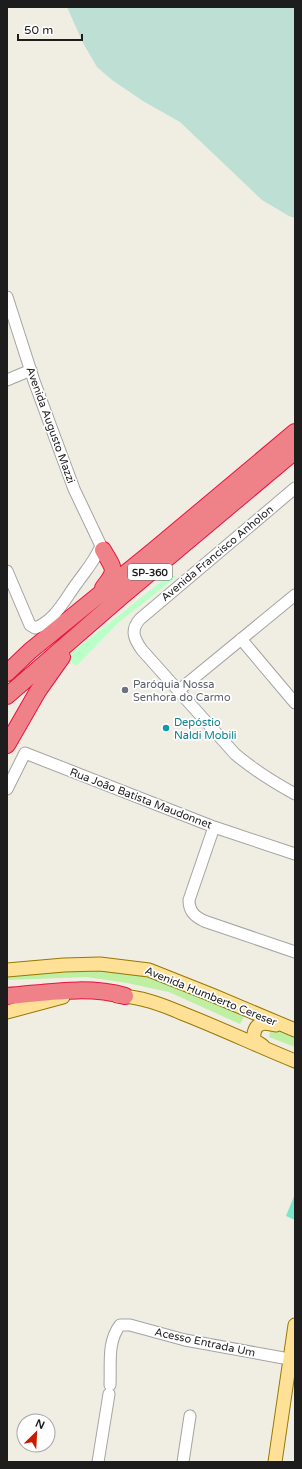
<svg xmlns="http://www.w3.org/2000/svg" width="302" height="1469" font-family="'Varela Round',sans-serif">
<rect width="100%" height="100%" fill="#f0ede2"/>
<!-- grass -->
<path fill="#beefa2" d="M78,969L106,970L145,973L241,1011L244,1017L240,1024L169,992L127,983L87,977L7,980V974Z
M271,1028L295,1038V1047L269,1037Z"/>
<!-- wetland -->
<path fill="#bddfd4" d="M67,7H295V218L289,216L262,200L180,122L143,101L112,80L97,67L83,43Z"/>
<!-- park -->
<path fill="#baffc8" d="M171,574L176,577L118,623L76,666L65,658Z"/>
<!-- pitch -->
<path fill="#78e7ca" d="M295,1194V1220L286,1216Z"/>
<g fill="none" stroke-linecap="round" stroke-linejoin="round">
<!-- minor casing -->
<g stroke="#a4a4a4" stroke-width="13">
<path id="minor" d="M7,297L34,381L74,489L103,550
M7,380L31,370
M295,488L140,619C130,630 134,639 142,650L235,754C254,770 273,782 295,794
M7,571L30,625L35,628C55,621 65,599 77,583C87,569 94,562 101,546
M241,639L295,703
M178,691L295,595
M7,789L25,753L214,827L295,854
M214,827L189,900C189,911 194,916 204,921L295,952
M110,1385C111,1364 107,1342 120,1325H130L185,1340L289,1359
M98,1462L109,1394
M183,1462L190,1416"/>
</g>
<!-- major casing -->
<g stroke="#967800" stroke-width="15">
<path id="major" d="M7,970L64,965L100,964L149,970L212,995L295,1030
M117,996C140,996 163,1005 184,1014C222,1029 258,1046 295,1061
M7,1012L63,997
M263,1046C261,1044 256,1042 255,1040C252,1036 255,1027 259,1025C263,1022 272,1024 276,1025
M275,1462L295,1325"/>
</g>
<!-- highway casing -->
<g stroke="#ea1340" stroke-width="18">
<path id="highway" d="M103,550C114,570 118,569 103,588
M7,673L30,651L153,551L295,432
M7,696L121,597L295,451
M7,745L38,691L62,657
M7,996C46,993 87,985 125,996"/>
</g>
<!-- minor -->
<use href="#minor" stroke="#fff" stroke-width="11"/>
<!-- major -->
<use href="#major" stroke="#ffe097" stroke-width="13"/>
<!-- highway -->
<use href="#highway" stroke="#ef8288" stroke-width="16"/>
</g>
<!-- markers -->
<circle fill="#6b7280" stroke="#fff" stroke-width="1.5" cx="125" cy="690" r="4"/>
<circle fill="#0f9aa8" stroke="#fff" stroke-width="1.5" cx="166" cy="728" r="4"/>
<g text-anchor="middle" stroke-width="3.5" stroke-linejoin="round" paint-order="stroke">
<!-- shield labels -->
<rect fill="#fff" stroke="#616161" stroke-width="1" x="128" y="564" width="44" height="16" rx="3"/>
<g font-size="10" font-weight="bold" fill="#1d1d1d">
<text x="150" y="576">SP-360</text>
</g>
<!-- street labels -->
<g font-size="11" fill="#1d1d1d" stroke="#fff">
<text transform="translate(51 425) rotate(70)" y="4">Avenida Augusto Mazzi</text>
<text transform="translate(217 553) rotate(-40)" y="4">Avenida Francisco Anholon</text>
<text transform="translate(141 798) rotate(21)" y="4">Rua João Batista Maudonnet</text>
<text transform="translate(211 996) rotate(22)" y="4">Avenida Humberto Cereser</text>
<text transform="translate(205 1342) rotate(12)" y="4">Acesso Entrada Um</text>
</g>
<!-- worship labels -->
<g font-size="11" fill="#5b616d" stroke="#fff" text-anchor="start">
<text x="133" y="688">Paróquia Nossa<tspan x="133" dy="13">Senhora do Carmo</tspan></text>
</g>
<!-- culture labels -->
<g font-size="11" fill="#0d838f" stroke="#fff" text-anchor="start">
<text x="174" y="726">Depóstio<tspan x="174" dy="13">Naldi Mobili</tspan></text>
</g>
</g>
<!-- border -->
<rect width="302" height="1469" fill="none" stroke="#1d1d1d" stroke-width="16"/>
<!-- north arrow -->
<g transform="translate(36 1433) rotate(24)"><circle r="19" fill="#ffffff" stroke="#a5a5a5"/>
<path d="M0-3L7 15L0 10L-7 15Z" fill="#ca1b00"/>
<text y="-6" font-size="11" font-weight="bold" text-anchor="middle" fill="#1d1d1d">N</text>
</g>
<!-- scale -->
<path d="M18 34v6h64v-6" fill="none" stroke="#1d1d1d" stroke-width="2"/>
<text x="24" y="34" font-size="12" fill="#1d1d1d" stroke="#ffffff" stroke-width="3" paint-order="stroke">50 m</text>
</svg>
